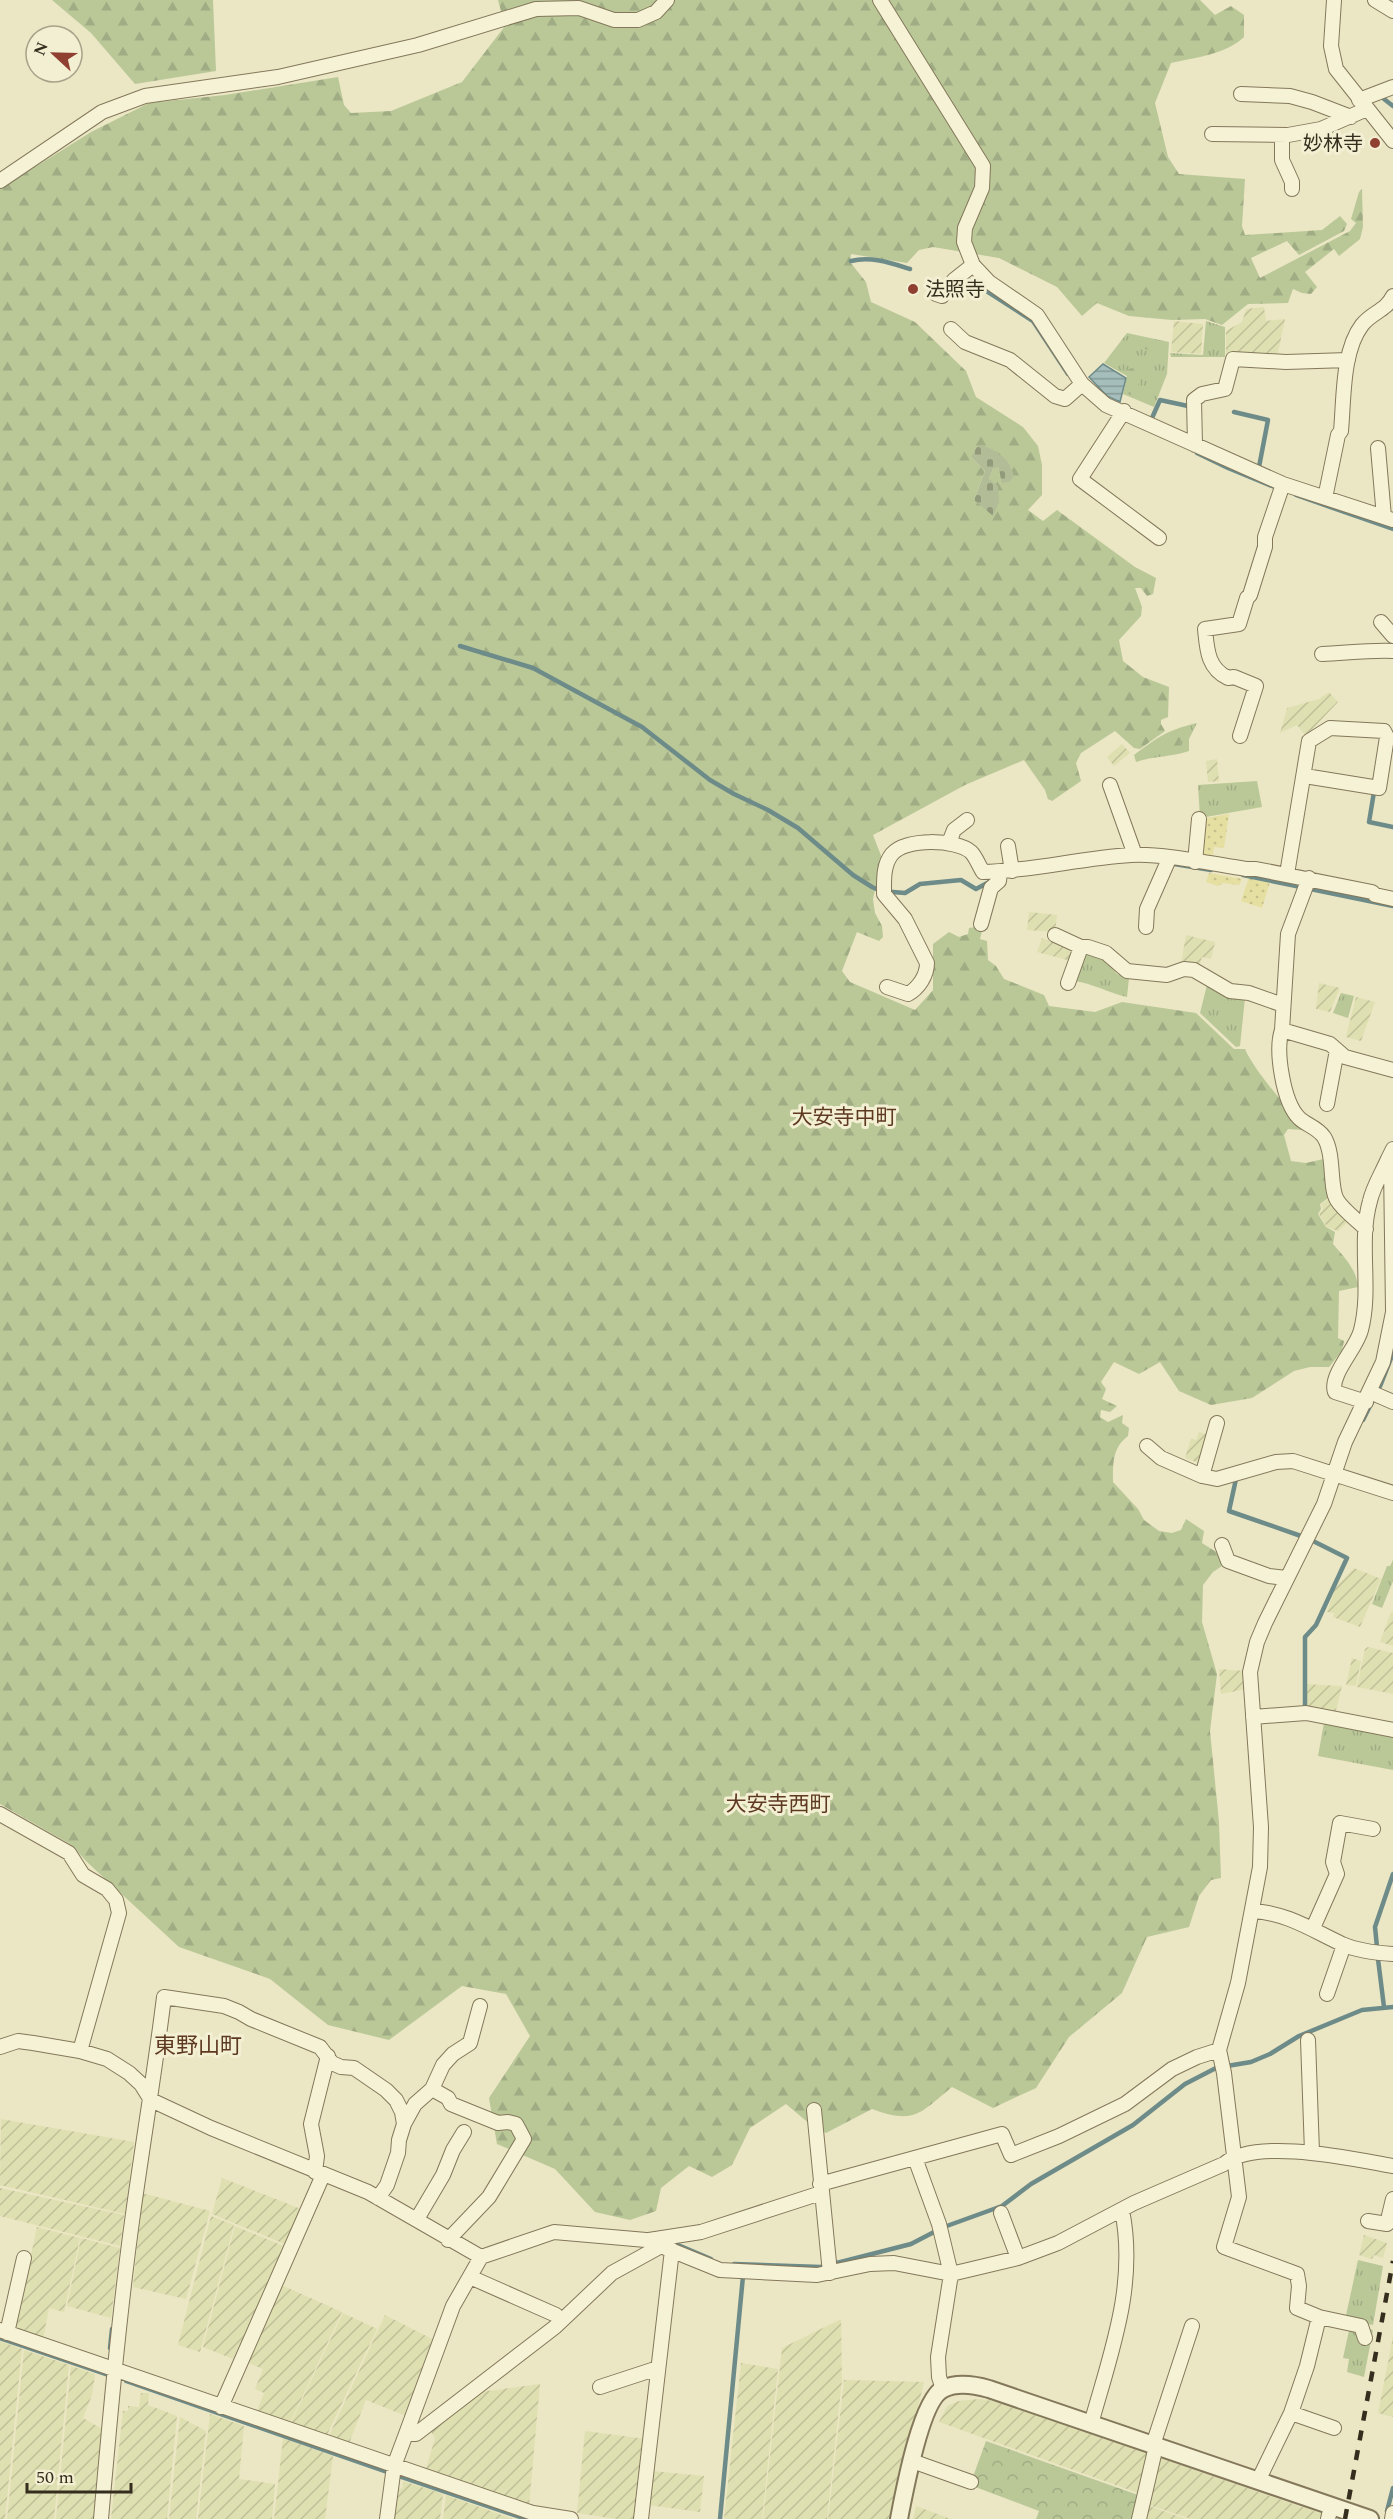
<svg xmlns="http://www.w3.org/2000/svg" width="1393" height="2519" font-family="Spectral,'Noto Sans JP',serif">
<defs>
<pattern id="farmland-furrows" width="10" height="10" patternUnits="userSpaceOnUse" patternTransform="scale(1.5)"><rect width="10" height="10" fill="#dfe0b1"/><path d="M-1 1l2-2M0 10L10 0M9 11l2-2" fill="none" stroke="#c0c098"/></pattern>
<pattern id="grass-tufts" width="24" height="20" patternUnits="userSpaceOnUse" patternTransform="scale(1.5)"><rect width="24" height="20" fill="#bac898"/><path d="M3 7l-1-3M5 7V3M7 7l1-3M15 17l-1-3M17 17v-4M19 17l1-3" fill="none" stroke="#a0ac83"/></pattern>
<pattern id="forest-firs" width="22" height="20" patternUnits="userSpaceOnUse" patternTransform="scale(1.5)"><rect width="22" height="20" fill="#bac898"/><path d="M5 1l3.5 6h-7zM16 11l3.5 6h-7z" fill="#a0ac83"/></pattern>
<pattern id="sand-dots" width="8" height="8" patternUnits="userSpaceOnUse" patternTransform="scale(1.5)"><rect width="8" height="8" fill="#e5dfa2"/><path d="M2 2h.1M6 6h.1" fill="none" stroke="#c5c08b" stroke-width="1.8" stroke-linecap="round"/></pattern>
<pattern id="cemetery-stones" width="16" height="16" patternUnits="userSpaceOnUse" patternTransform="scale(1.5)"><rect width="16" height="16" fill="#b2bd97"/><path d="M2 7V4a2 2 0 0 1 4 0v3zM10 15v-3a2 2 0 0 1 4 0v3z" fill="#929a7b"/></pattern>
<pattern id="park-crowns" width="20" height="18" patternUnits="userSpaceOnUse" patternTransform="scale(1.5)"><rect width="20" height="18" fill="#bac898"/><path d="M2 6a3 3 0 1 1 6 0M12 15a3 3 0 1 1 6 0" fill="none" stroke="#a0ac83"/></pattern>
<pattern id="water-rules" width="6" height="5" patternUnits="userSpaceOnUse" patternTransform="scale(1.5)"><rect width="6" height="5" fill="#a5bebb"/><path d="M0 2.5h6" fill="none" stroke="#879b97"/></pattern>
</defs>
<rect width="100%" height="100%" fill="#ebe6c3"/>
<!-- farmland -->
<path fill="url(#farmland-furrows)" d="M1264,307L1266,321L1285,319L1278,353L1226,354V331L1242,322L1246,309Z
M1174,321L1203,324L1201,354L1171,352Z
M1329,692L1338,702L1306,736L1297,725L1280,733L1287,708L1319,699Z
M1122,744L1130,753L1114,766L1107,757Z
M1217,759L1219,781L1208,782L1206,761Z
M1029,912L1057,915L1055,932L1027,930Z
M1186,935L1215,942L1211,959L1202,957L1199,967L1181,964Z
M1042,938L1075,950L1071,961L1037,952Z
M1319,983L1340,988L1330,1012L1316,1009Z
M1356,997L1375,1002L1361,1041L1346,1037Z
M1332,1197L1352,1218L1338,1231L1327,1227L1319,1214L1323,1209L1321,1204Z
M1199,1432L1209,1435L1199,1463L1185,1458L1191,1438L1196,1440Z
M1354,1568L1381,1579L1360,1627L1333,1617L1334,1613L1327,1612L1335,1588Z
M1391,1612H1393V1646L1380,1642Z
M1368,1647L1393,1653V1694L1357,1687L1365,1649Z
M1352,1658L1361,1661L1356,1686L1346,1685Z
M1219,1669L1246,1671L1247,1689L1221,1694Z
M1305,1684L1342,1686L1335,1714L1306,1708Z
M1,2119L134,2142L125,2214L0,2185Z
M222,2178L301,2209L287,2245L212,2214Z
M0,2188L124,2215L120,2246L0,2216Z
M142,2193L210,2211L186,2299L133,2287Z
M211,2216L234,2225L200,2352L178,2345Z
M235,2226L286,2247L233,2359L203,2347Z
M37,2227L80,2238L64,2312L49,2308L43,2339L15,2330Z
M1364,2235L1387,2243L1383,2258L1374,2255L1372,2259L1359,2255Z
M81,2238L120,2248L111,2318L67,2306Z
M279,2284L342,2312L290,2423L257,2411L264,2393L255,2389L263,2369L244,2361Z
M343,2313L377,2329L326,2437L291,2423Z
M385,2315L436,2341L406,2416L366,2400L348,2446L328,2438Z
M841,2319L842,2380L827,2519H763L782,2348Z
M1393,2337V2417L1378,2413Z
M0,2341L22,2349L5,2519H0Z
M24,2350L69,2365L54,2519H7Z
M741,2363L778,2369L762,2519H724Z
M71,2366L95,2374L92,2395L83,2418L104,2430L94,2519H56Z
M844,2380L924,2382L891,2519H828Z
M540,2384L529,2506L426,2469L435,2438L430,2430L473,2393Z
M141,2393H149L148,2405L177,2416L167,2519H111L123,2411H128V2406L139,2407Z
M979,2399L993,2401L1151,2455L1141,2494L939,2422L947,2406L959,2401Z
M210,2414L244,2426L239,2479L275,2484L272,2519H198Z
M180,2417L206,2431L196,2519H169Z
M585,2431L646,2439L637,2519H617L577,2513Z
M283,2438L333,2456L325,2519H274Z
M1160,2458L1325,2515L1324,2519H1191L1149,2505Z
M652,2471L704,2476L700,2512L648,2505Z
M403,2481L443,2494L440,2519H393L397,2488L402,2489Z
M446,2495L513,2519H443Z
M916,2506L951,2519H913Z
M1149,2506L1186,2519H1146Z"/>
<!-- grass -->
<path fill="url(#grass-tufts)" d="M1206,321L1225,327V357H1171L1170,353L1203,355Z
M1127,333L1169,342L1167,374L1154,407L1123,394L1127,376L1104,363Z
M1197,723L1189,739V751C1171,757 1154,756 1136,762L1134,755C1158,737 1167,730 1197,723Z
M1257,781L1262,807L1200,818L1198,785Z
M1085,953L1107,962L1117,974L1129,978L1127,997C1108,993 1093,983 1073,981Z
M1207,985L1245,998L1240,1046L1236,1047L1200,1013Z
M1341,993L1354,996L1348,1018L1333,1013Z
M1393,1560V1581L1382,1608L1372,1604L1387,1566H1390Z
M1324,1723L1393,1735V1770L1318,1756Z
M1358,2260L1383,2266L1373,2325L1345,2320Z
M1350,2326L1373,2330L1364,2377L1347,2372L1349,2359L1343,2358Z"/>
<!-- forest -->
<path fill="url(#forest-firs)" fill-rule="evenodd" d="M52,0H213L216,71L135,84L91,33Z
M498,0H1200L1215,15L1231,6L1244,15V37C1225,55 1196,57 1171,63L1155,103L1168,157L1179,174L1245,179L1242,226L1245,235L1322,230L1340,216L1347,224L1344,231L1299,255L1287,241L1251,258L1260,278L1350,231L1356,223L1351,219L1359,192L1362,189L1363,227L1360,239L1339,256L1334,249L1305,272L1317,287L1311,294L1302,293L1293,289L1288,303L1248,304L1222,325L1205,319L1172,320L1129,316L1097,303L1082,316L1057,287L999,258L933,247L919,250L907,263L851,254L850,262L866,282L871,302L915,322L966,371L976,397L1023,427L1038,446L1042,465V495L1028,510L1043,521L1057,510L1135,567L1156,578L1153,594L1147,596L1141,588H1135L1142,607L1141,616L1119,640L1123,661L1143,677L1169,687L1168,717L1161,720V724L1165,731L1140,749L1134,748L1115,731L1081,753L1076,763L1081,781L1052,801L1048,799L1045,790L1024,760L965,785L873,835L882,858L873,899L875,913L882,926L883,937L879,941L857,932L842,971L850,982L915,1010L933,990V944L949,932L959,937L968,934L969,928L975,927L982,931L980,939L987,941L988,960L996,966L1004,979L1044,995L1049,1006L1095,1012L1122,1002L1196,1013L1234,1049H1245C1254,1070 1288,1110 1305,1126L1303,1130L1288,1129L1284,1135L1291,1161L1306,1163L1328,1158L1332,1195L1320,1204L1321,1209L1318,1214L1326,1227L1335,1232L1333,1244C1344,1257 1357,1270 1358,1287L1339,1291L1338,1338L1344,1341L1342,1351L1329,1367H1310L1294,1371L1252,1398L1211,1405L1179,1391L1160,1362L1139,1374L1114,1362L1101,1382L1106,1389L1102,1399L1117,1406L1110,1412L1101,1410L1100,1417L1108,1422L1123,1415L1122,1423L1129,1428L1128,1436C1112,1448 1113,1464 1113,1482L1138,1509L1144,1520L1159,1531L1172,1533L1181,1530L1186,1519L1204,1531L1202,1543L1221,1555L1222,1566L1213,1572L1203,1585L1202,1622L1217,1674L1210,1731L1219,1822L1221,1878L1211,1880L1199,1896L1189,1927L1147,1937L1122,1993L1069,2037L1036,2088L993,2108L952,2087C920,2113 915,2125 872,2109L826,2133L811,2125L786,2104L750,2128L732,2165L712,2177L689,2166L661,2188L656,2211L630,2220L595,2212L555,2169L497,2144L489,2098L530,2036L506,1994L462,1986L389,2040L328,2025L270,1979L179,1947L88,1863L70,1844L0,1804V189L91,132L149,103L225,95L338,77L344,105L351,113L391,111L462,82L505,26ZM971,457L1012,468L1000,476L998,466L993,469L989,479L974,500L985,471Z
M1141,338L1163,341L1166,344L1165,352L1159,354L1140,347L1139,341Z
M1132,368L1142,374L1135,395H1131L1126,393L1129,378L1125,371Z
M1178,736L1181,739L1179,748L1173,755H1169L1167,753L1169,747L1162,743L1164,738Z"/>
<!-- sand -->
<path fill="url(#sand-dots)" d="M1229,814L1224,848L1214,847L1212,861L1197,860L1200,819Z
M1209,873L1242,879L1239,885L1223,883L1218,886L1206,882Z
M1249,878L1270,882L1262,908L1241,901Z"/>
<!-- cemetery -->
<path fill="url(#cemetery-stones)" d="M981,445C998,450 1010,459 1014,476L1009,482L1002,483L998,467L993,469L989,479L998,486L999,502L993,516L974,500L985,471L971,457L977,447Z"/>
<!-- park -->
<path fill="url(#park-crowns)" d="M986,2441L1141,2496L1135,2519H1036L1039,2511L970,2485Z"/>
<!-- water -->
<path fill="url(#water-rules)" stroke="#6d8b89" stroke-width="1.5" d="M1103,364L1126,378L1120,402L1107,396L1089,377Z"/>
<g fill="none" stroke-linecap="round" stroke-linejoin="round">
<!-- stream -->
<path stroke="#6d8b89" stroke-width="4.5" d="M1384,99L1393,106
M851,261C871,256 891,263 910,269
M963,283L971,281L1033,321L1068,374
M1234,412L1268,420L1259,467
M1152,418L1160,400L1188,406
M1197,453L1228,468L1277,488
M1296,495L1393,529
M460,646L533,668L642,727L710,780L734,794L768,810L798,828L853,875L872,887L881,891L905,893L920,884L961,880L976,889L991,881
M1374,792L1369,822L1393,827
M1168,863L1211,870
M1243,875L1393,906
M1363,1420L1381,1384L1393,1353
M1236,1479L1229,1511L1301,1536
M1305,1709V1637L1316,1625L1347,1558L1309,1539
M1377,1947L1375,1927L1393,1874
M1378,1959L1384,2007
M1227,2066L1251,2062L1270,2054L1299,2036L1362,2010L1393,2007
M944,2227L1002,2206L1031,2184L1133,2125L1185,2084L1216,2068
M678,2245L711,2259
M734,2264L821,2267L911,2244L936,2231
M0,2338L109,2375
M110,2348L112,2329
M126,2381L387,2472
M399,2476L526,2519
M1387,2511L1393,2488
M720,2519L743,2276"/>
<!-- minor casing -->
<g stroke="#84785b" stroke-width="16">
<path id="minor" d="M880,0L983,166L982,188L965,228L964,242L973,265L989,282L1037,315L1082,384L1106,405L1283,484L1393,520
M1334,0L1331,46L1336,69L1393,141
M1375,0L1393,11
M1241,94L1290,96L1312,102L1351,117
M1359,100L1393,87
M1212,134L1288,135L1321,129L1367,109
M1282,135V160L1292,182V189
M0,181L102,112L145,96L278,77L418,45L536,9L579,8L614,20H638L656,12L667,0
M936,294L942,296L954,280L973,265
M951,329L965,342L1010,360L1055,396L1065,399L1082,384
M1124,411L1080,479L1159,538
M1195,445L1194,400L1202,394L1225,389L1233,359L1286,362L1348,360
M1378,448L1384,517
M1325,498L1338,435L1341,431C1344,399 1342,351 1362,325C1372,312 1386,311 1393,296
M1381,622L1393,636
M1322,654C1346,653 1369,650 1393,651
M1240,736L1256,686L1234,677L1228,678C1207,668 1207,648 1205,629L1239,624L1247,598L1250,595L1265,547V537L1283,484
M1110,785L1135,855
M949,843L954,830L967,820
M1008,846L1012,871
M1195,862L1199,819
M1287,874L1309,741L1330,728L1384,731L1387,737L1379,788L1305,776
M1309,878L1288,934L1282,1030L1330,1044L1345,1057L1393,1070
M981,924L991,888L999,881L1000,872
M1146,927L1147,909L1169,859
M1055,935L1081,947H1088L1106,953L1127,971L1167,975L1184,969L1194,970L1230,991L1249,993L1283,1005
M1068,983L1081,947
M887,987L908,994C919,988 927,975 927,963L905,919L884,894C884,880 883,865 892,854C905,838 956,839 971,852C976,857 979,866 983,872C1032,871 1081,858 1131,855C1163,853 1213,864 1246,869H1256L1372,892L1375,895L1393,899
M1282,1030C1275,1050 1283,1102 1299,1118C1306,1125 1317,1127 1324,1137C1335,1155 1329,1187 1337,1200C1343,1210 1357,1220 1366,1229
M1327,1104L1337,1050
M1393,1149L1388,1159L1391,1165L1393,1310
M1370,1392L1393,1402
M1366,1402L1335,1392C1329,1375 1357,1348 1361,1330C1372,1288 1358,1243 1370,1201C1373,1187 1382,1173 1388,1159
M1147,1446L1161,1458L1202,1476L1217,1479L1276,1462L1293,1461L1393,1493
M1202,1476L1217,1423
M1222,1545L1228,1561L1269,1576L1286,1578
M1253,1717L1306,1713L1393,1730
M0,1814L69,1853L83,1875L107,1889L116,1900L119,1913L80,2051
M1253,1911C1287,1913 1312,1930 1342,1944C1358,1951 1376,1953 1393,1954
M1313,1928L1337,1874L1333,1862L1340,1823L1373,1829
M1327,1994L1344,1945
M1308,2040L1312,2152
M0,2047L18,2041L33,2043L80,2051L107,2059L129,2073L141,2084L151,2100L211,2128L368,2192L481,2257L554,2232L646,2240L720,2270L817,2275L870,2264L894,2263L951,2274L1018,2258L1058,2243L1134,2203L1224,2164C1256,2137 1353,2159 1393,2166
M432,2089L448,2098L451,2104L498,2123L508,2122L516,2124L524,2139L489,2197L448,2240
M814,2110L830,2273
M404,2124L415,2104L432,2089L443,2065L453,2054L470,2043L480,2006
M915,2158L939,2224L951,2274L938,2357L939,2377L943,2389
M315,2172L317,2156L311,2124L328,2056
M820,2184L1002,2134L1011,2155L1059,2136L1125,2104L1172,2069L1197,2057L1219,2050
M1001,2213L1018,2258
M417,2219L443,2175L453,2150L464,2132
M1368,2221L1387,2224L1393,2199
M649,2240L701,2232L821,2193
M470,2277L556,2315
M0,2330L533,2513L571,2519
M7,2333L24,2258
M1365,2338L1361,2326L1319,2317L1297,2308L1299,2286L1297,2274L1224,2247L1239,2197L1224,2073L1219,2050L1238,1983L1260,1867L1261,1827L1250,1672L1257,1642L1265,1623L1324,1504L1345,1442L1383,1362L1393,1312
M600,2387L658,2368
M221,2407L323,2175
M1291,2413L1334,2428
M1091,2424C1111,2352 1137,2285 1122,2210
M406,2434H416L555,2327L612,2273L661,2246
M1153,2445L1192,2326
M912,2461L971,2482
M1258,2481L1291,2413L1307,2366L1319,2317
M101,2519C110,2417 119,2315 133,2214C143,2142 155,2070 164,1997L224,2006L239,2012L251,2019L320,2047L332,2063L341,2067L354,2068L386,2090L396,2100L402,2112L404,2124L399,2140L398,2153L387,2185L378,2198
M387,2519L394,2466L406,2434L453,2306L481,2257
M641,2519L672,2250
M1139,2519L1156,2446
M1328,2519L1331,2506
M1392,2519L1393,2513"/>
</g>
<!-- tertiary casing -->
<g stroke="#84785b" stroke-width="20">
<path id="tertiary" d="M899,2519C904,2493 921,2400 943,2389C957,2382 975,2385 989,2389L1370,2519"/>
</g>
<!-- minor -->
<use href="#minor" stroke="#f6f2d6" stroke-width="14"/>
<!-- tertiary -->
<use href="#tertiary" stroke="#f6f2d6" stroke-width="16"/>
<!-- rail -->
<path stroke="#352d1e" stroke-width="4.5" stroke-dasharray="10 10" stroke-linecap="butt" d="M1345,2519L1393,2261"/>
</g>
<!-- markers -->
<g fill="#8f4030" stroke="#f3efd2" stroke-width="2">
<circle cx="1375" cy="143" r="6"/>
<circle cx="913" cy="289" r="6"/>
</g>
<g text-anchor="middle" stroke-width="6" stroke-linejoin="round" paint-order="stroke">
<!-- poi labels -->
<g font-size="20" fill="#352d1e" stroke="#f3efd2" text-anchor="end">
<text x="1363" y="150">妙林寺</text>
<text x="925" y="296" text-anchor="start">法照寺</text>
</g>
<!-- neighbourhood labels -->
<g font-size="21" fill="#5e3921" stroke="#f3efd2">
<text x="844" y="1124">大安寺中町</text>
<text x="778" y="1811">大安寺西町</text>
</g>
<!-- quarter labels -->
<g font-size="22" fill="#5e3921" stroke="#f3efd2">
<text x="198" y="2053">東野山町</text>
</g>
</g>
<!-- north arrow -->
<g transform="translate(54 54) rotate(292)"><circle r="28" fill="#f3efd2" stroke="#a7a18a" stroke-width="1.5"/>
<path d="M0-4.5L10 22L0 15L-10 22Z" fill="#8f4030"/>
<text y="-9" font-size="16" font-weight="bold" text-anchor="middle" fill="#352d1e">N</text>
</g>
<!-- scale -->
<path d="M27 2483v9h104v-9" fill="none" stroke="#352d1e" stroke-width="3"/>
<text x="36" y="2483" font-size="18" fill="#352d1e" stroke="#f3efd2" stroke-width="4.5" paint-order="stroke">50 m</text>
</svg>
